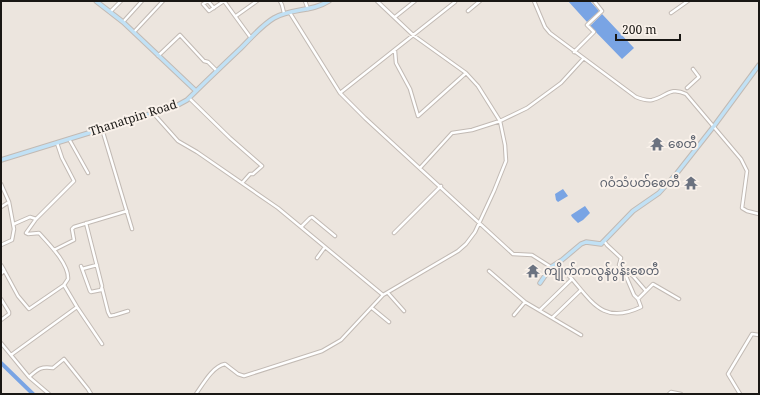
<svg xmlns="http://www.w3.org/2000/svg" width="760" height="395" font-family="'Noto Serif','Noto Sans Myanmar',serif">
<rect width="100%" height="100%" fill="#ece5de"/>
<!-- water -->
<path fill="#79a4e4" d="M568,1H590L599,11L587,22Z
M602,14L634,48L622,59L590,26Z
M563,189L568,196L558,202L556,200L555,194Z
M585,206L590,213L583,220L578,223L572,217L571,215Z"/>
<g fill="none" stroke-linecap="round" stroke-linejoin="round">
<!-- river -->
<path stroke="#79a4e4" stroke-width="4" d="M1,363L33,394"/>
<!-- street casing -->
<g stroke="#c2bab4" stroke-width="4.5">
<path id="street" d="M224,1L251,38
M280,1L282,5L284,13
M305,1L308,9
M377,1L413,35L466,73L478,86L500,121L472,130L452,133L420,168
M534,1L545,27L550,33L636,97C641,99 646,101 652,100C666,97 670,86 686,94L741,159L747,171L742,208L747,211L759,214
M214,8L208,1L203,4L209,11L224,1
M468,11L480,1
M110,12L121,1
M290,13L340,93L455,2
M671,13L688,1
M236,16L257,1
M395,17L415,1
M123,22L142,1
M134,32L163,1
M395,51L396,63L410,89L418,116L466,73
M574,52L594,32L587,25L602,11L594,1
M158,56L180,35L204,61L208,62L217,71
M687,88L699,77L693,69
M340,93L365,118L513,254L532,255L551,267
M189,98L230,138L262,166L253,174H250L242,183
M153,113L178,141L197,152L278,208L383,295
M102,129L132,229
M69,139L88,173
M1,184L9,202L14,229L12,240L1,245
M1,207L9,202
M14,224L30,217L36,219
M301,227L310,218L312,217L335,236
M394,233L441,186
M604,241L607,245L621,258L619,265L625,274L628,272L633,276L646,291L653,284L679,299
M54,250L74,240L72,229L74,227L127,211
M317,258L325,247
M557,264L572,279
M1,265L4,270L1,274
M81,266L90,291L91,292L101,290L102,286L86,223
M82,269L97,265
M4,270L18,296L29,309L64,285L68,279C69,264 49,244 39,233L28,234L26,233L36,219L74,181L62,158L57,143
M489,271L525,302L581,335
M625,274L634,295L638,299
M102,288L108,312L110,316L115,315L128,311
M388,293L404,311
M1,299L9,312V314L1,320
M77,307L102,344
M372,308L389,322
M540,310L572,279C594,305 605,324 641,307L638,299L646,291
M514,315L525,302
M552,318L581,290
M1,343L29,377L49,394
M11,355L77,307L64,285
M29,377C38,369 41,366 53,368L64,359L88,389L91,394
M196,394C203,384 213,366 225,364L238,374L244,376L322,351L341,340L383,295L458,251L466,244L475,232L494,191L506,161L505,145L500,121L527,108L561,83L583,59
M669,394L671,392L681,394
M740,394L728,374L752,334L759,335"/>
</g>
<!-- secondary casing -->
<g stroke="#c2bab4" stroke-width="5.5">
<path id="secondary" d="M96,1L123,22L196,91
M1,160L176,106L187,100C205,82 223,65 242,47C252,37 262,25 274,18C291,8 312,12 329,1
M540,283L551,267L562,260L581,244L586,242L601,244L633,211L659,193L677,173L714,126L759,65"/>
</g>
<!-- street -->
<use href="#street" stroke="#fff" stroke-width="2.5"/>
<!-- secondary -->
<use href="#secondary" stroke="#c1e1f5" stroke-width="3.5"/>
</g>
<!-- icons -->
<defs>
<g id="temple-bare" transform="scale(1.08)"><path d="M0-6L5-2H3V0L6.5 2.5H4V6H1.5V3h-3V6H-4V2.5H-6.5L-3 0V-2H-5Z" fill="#6b7280" stroke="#faf2eb" stroke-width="2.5" paint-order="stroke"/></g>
</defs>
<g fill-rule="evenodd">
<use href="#temple-bare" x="657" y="144"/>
<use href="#temple-bare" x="691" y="183"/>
<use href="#temple-bare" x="533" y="271"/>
</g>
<g text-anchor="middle" stroke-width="4" stroke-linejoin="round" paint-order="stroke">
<!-- street labels -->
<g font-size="12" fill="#191714" stroke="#faf2eb">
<text transform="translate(133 118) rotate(-18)" y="4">Thanatpin Road</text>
</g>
<!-- worship labels -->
<g font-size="12" fill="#5b616d" stroke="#faf2eb" text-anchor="start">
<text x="668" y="148">စေတီ</text>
<text x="680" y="187" text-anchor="end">ဂဝံသံပတ်စေတီ</text>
<text x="544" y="275">ကျိုက်ကလွန်ပွန်းစေတီ</text>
</g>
</g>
<!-- border -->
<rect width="760" height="395" fill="none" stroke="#191714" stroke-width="4"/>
<!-- scale -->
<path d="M616 34v6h64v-6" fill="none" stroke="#191714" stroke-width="2"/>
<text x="622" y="34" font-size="12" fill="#191714" stroke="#faf2eb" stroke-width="3" paint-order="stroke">200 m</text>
</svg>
